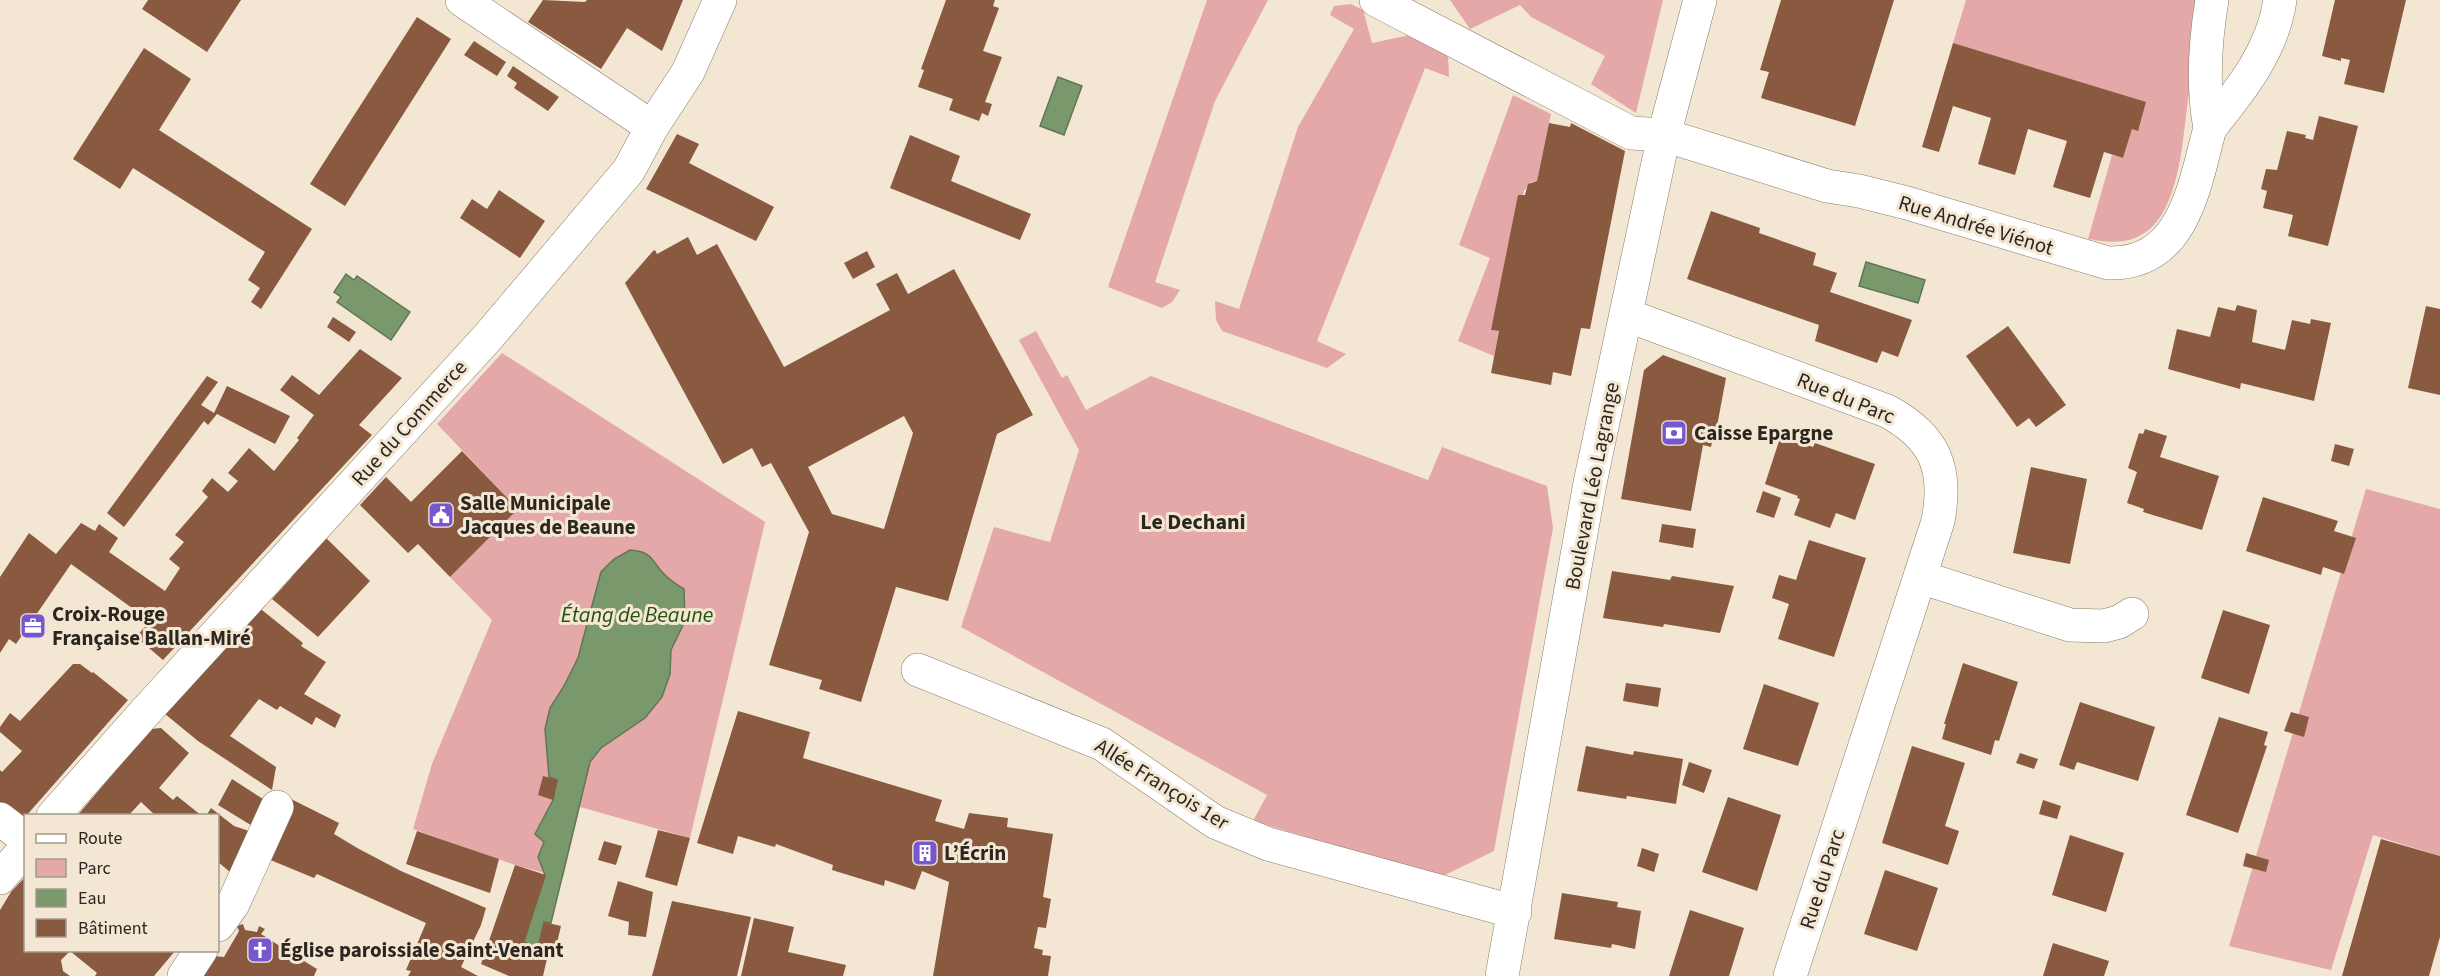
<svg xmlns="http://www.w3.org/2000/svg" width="2440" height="976" font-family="'Source Sans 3',sans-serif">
<rect width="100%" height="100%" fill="#f3e7d4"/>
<!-- green -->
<path fill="#e3a8a7" d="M1207,0H1268L1215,101L1155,282L1180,290L1172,302L1162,308L1108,287Z
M1450,0H1663L1636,113L1591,84L1605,56L1531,17L1520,5L1470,29Z
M1966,0H2205C2199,33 2194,67 2188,100C2183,136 2180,200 2152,227C2133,245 2112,243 2088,239L2112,155L2123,158L2132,129L2137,131L1953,43Z
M1351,4L1363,10L1372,43L1410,35L1448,54L1449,77L1425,68L1317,341L1346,354L1327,368L1222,331L1216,320L1215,301L1239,309L1298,127L1354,29L1330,15L1334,6Z
M1513,95L1551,114L1537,181L1531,182L1524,191L1491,330L1499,331L1494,356L1458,341L1490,258L1459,245Z
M1036,331L1062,378L1067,375L1086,410L1151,376L1428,480L1442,447L1547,486L1553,528L1494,851L1441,877L1253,821L1267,795L961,627L994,527L1050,542L1079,450L1019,340Z
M502,353L765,522L690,838L580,807L563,878L515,865L413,829L432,764L492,620L450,577L518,509L437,424Z
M2366,489L2440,509V856L2373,835L2331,970L2229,946Z"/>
<!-- water -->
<path fill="#79996d" stroke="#627656" stroke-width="1.5" d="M1058,77L1082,86L1064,135L1040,126Z
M1866,262L1925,280L1918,303L1859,286Z
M346,274L354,280L357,276L410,312L391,340L337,302L341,297L334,292Z
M630,550C654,552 650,560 664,574C670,580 677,585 684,589L685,621L671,650L670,674L662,697L645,718L601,748L590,762L551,923L544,922L538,947L524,942L545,875L538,857L544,842L535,834L553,800L557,780L549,777L545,729L550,708L564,686L578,658L601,572L614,559Z"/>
<!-- building -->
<path fill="#895a40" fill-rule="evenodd" d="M148,0H241L207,52L142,9Z
M543,0L585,2L587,0H683L662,51L627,28L601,69L528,22Z
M946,0H995L993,6L999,8L983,51L1002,57L985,102L992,104L988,116L982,113L979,121L949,110L953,99L918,87L924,70L921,69Z
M1781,0H1894L1855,126L1761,98L1769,72L1760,70Z
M2335,0H2406L2384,93L2344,84L2350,60L2341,58V61L2322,56Z
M417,17L451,39L345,206L310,184Z
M474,41L506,62L497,76L464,55Z
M1953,43L2146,102L2138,131L2132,129L2123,158L2104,152L2090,198L2053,187L2067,141L2028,129L2015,175L1978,164L1991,118L1953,106L1939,152L1922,147Z
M144,48L191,79L159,130L312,229L261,309L251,302L260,288L248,280L265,252L133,168L120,189L73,159Z
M513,66L559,97L548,111L514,88L517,83L507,76Z
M2319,116L2358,126L2328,246L2288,236L2293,215L2263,208L2267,191L2261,189L2266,169L2277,170L2287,131L2306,135L2305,138L2313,140Z
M1549,123L1570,127L1571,123L1625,151L1590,329L1581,328L1571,376L1553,372L1551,385L1491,373L1499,331L1491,330L1518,195H1525L1528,184L1537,181Z
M677,134L699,144L689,163L774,207L756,241L646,189Z
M910,135L960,156L951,181L1031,214L1020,240L890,188Z
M499,190L545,221L520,258L460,218L472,199L487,209Z
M1711,211L1760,228L1759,233L1816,253L1813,265L1837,273L1830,292L1912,320L1898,357L1882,351L1877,363L1815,341L1819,325L1687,279Z
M688,237L697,255L717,244L784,367L890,310L876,284L897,273L908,294L954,269L1033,415L997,434L948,601L896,587L861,702L819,689L822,680L769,665L809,532L771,463L762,467L752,448L723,464L625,283L653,251L655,250L657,254ZM904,416L913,433L884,529L832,514L808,467Z
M867,251L875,267L853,279L844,263Z
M2237,305L2257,310L2252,342L2285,350L2292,320L2310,324L2311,319L2331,323L2314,401L2241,383L2240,389L2168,369L2177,329L2210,337L2218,307L2235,311Z
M2426,306L2440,309V395L2408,388Z
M333,317L356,332L349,342L327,327Z
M2008,326L2066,405L2036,427L2029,418L2017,427L1966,356Z
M360,349L402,378L359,425L372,435L163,660L136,637L150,621L71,564L16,644L9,639L0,653V577L29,533L56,554L81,523L95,531L99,524L118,538L109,552L165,591L180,568L169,559L184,542L175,535L208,497L202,491L212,478L228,492L238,481L228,473L249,448L274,471L299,440L297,438L314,415L280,390L292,375L319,395Z
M1663,355L1726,378L1715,437H1713L1711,447L1703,445L1691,511L1621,499L1644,370Z
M207,376L218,382L201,405L214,413L227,386L290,416L275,444L217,414L208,425L204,421L124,527L107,513Z
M2145,429L2167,436L2160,457L2219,476L2202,530L2143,512L2144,509L2127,503L2137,472L2128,468L2139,433L2143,434Z
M1781,435L1813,447L1815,443L1875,464L1855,520L1836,513L1830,528L1794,515L1800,499L1797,498L1798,496L1765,484Z
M2335,444L2354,449L2349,466L2331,461Z
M462,451L518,509L450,577L418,544L408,553L360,505L386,477L411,502Z
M2031,467L2087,479L2070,564L2013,553Z
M1763,491L1781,498L1774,518L1756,512Z
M2263,497L2338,521L2334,531L2356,538L2344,574L2323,567L2321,575L2246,551Z
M1662,524L1696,529L1693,548L1659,542Z
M323,535L370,581L318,637L272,599L292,577L289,574Z
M1809,540L1866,558L1834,657L1778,639L1789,604L1772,598L1779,575L1796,580Z
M1612,571L1670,580L1672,576L1734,586L1720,633L1664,624L1663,627L1603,618Z
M257,606L303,643L301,646L326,662L304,694L341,715L335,728L316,717L312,725L280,706L277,710L259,699L230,736L276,767L272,790L198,741L165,714Z
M2223,610L2270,625L2249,694L2201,678Z
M1963,663L2018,682L1999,741L1995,740L1991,755L1942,739L1946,724H1944Z
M73,664H80L92,673L93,672L128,700L19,824L0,808V770L2,772L22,751L0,732V727L10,713L20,721Z
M1626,683L1661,688L1658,707L1623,701Z
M1764,684L1819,703L1798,766L1743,749Z
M2080,702L2155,727L2138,781L2077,762L2074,770L2059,765Z
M738,711L810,732L803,758L942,800L935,821L964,829L969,813L1008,818L1007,827L1053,834L1043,897L1051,899L1046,928L1038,927L1034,948L1043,950L1042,955L1051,956L1048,976H933L949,882L922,871L915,890L885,880L884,886L832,870L833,865L776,844L775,847L738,836L733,854L697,843Z
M2291,712L2309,717L2304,737L2284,731Z
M2219,717L2268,732L2264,745L2267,746L2238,833L2186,815Z
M161,728L189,753L159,788L173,800L177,796L202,816H156L141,802L128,816H77L151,729Z
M1586,746L1633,755L1634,751L1683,759L1676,804L1627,796L1626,799L1577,791Z
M1912,746L1965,763L1945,826L1959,831L1948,865L1882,843Z
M2020,753L2038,759L2034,769L2016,763Z
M1689,762L1712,770L1704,793L1682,785Z
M543,776L558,780L553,800L538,795Z
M232,779L266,801L254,827L218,805Z
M1728,797L1781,815L1757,891L1702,872Z
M291,799L339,823L334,834L359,849L401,871L486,908L481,925L461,967L478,976H408L411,971L406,970L426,923L317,874L314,878L268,859Z
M2043,800L2061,806L2057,819L2039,814Z
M211,808L234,826L252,832L230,872L218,862V816H206Z
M658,830L690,838L677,886L645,877Z
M417,831L499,859L490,893L406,864Z
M2070,835L2124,853L2106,912L2052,895Z
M2381,839L2440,856V937L2429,976H2342Z
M604,841L622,846L616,865L598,860Z
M1642,848L1659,854L1654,872L1637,866Z
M2246,853L2269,860L2266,872L2243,866Z
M515,865L546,875L524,942L538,947L544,922L561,926L555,951L549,950L543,976H509L481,964Z
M1885,870L1938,888L1917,951L1864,934Z
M26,876V951H175L154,976H95L97,973L70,951L61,960L63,971L70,976H0V910L11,892Z
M618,881L653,892L646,937L628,935L629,922L608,916Z
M1562,893L1618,902L1617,907L1641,911L1635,949L1612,944L1611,948L1554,939Z
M672,901L751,917L737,976H652Z
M1690,910L1744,928L1729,976H1669Z
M754,918L794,927L788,952L846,965L843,976H741Z
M243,924L245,930L257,932L259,926L265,929L261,934L286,950L287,947L292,950L291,953L317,969L314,976H200L213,956L224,957L239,931L237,926Z
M2053,943L2109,961L2104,976H2043Z"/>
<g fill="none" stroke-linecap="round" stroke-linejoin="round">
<!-- minor casing -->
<g stroke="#877c6b" stroke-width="34">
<path id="minor" d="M462,0L652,127
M1376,0L1631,133L1664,135L1827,186L1859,191L1907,203L2108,263C2184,265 2194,187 2210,128
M2212,0C2205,42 2202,86 2210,128C2241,90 2273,50 2280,0
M1626,315L1887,411C1935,437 1948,468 1938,521L1790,976
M1920,577L2070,625L2104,626L2119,622L2132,614
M918,670L1102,744L1215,822L1268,844L1515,912
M53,816L147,710L488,337L629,170L652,127L688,72L720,0
M0,819L26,839
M0,878L26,848
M218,925L233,904L277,807
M184,976L201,950
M1502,976L1590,483L1664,135L1700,0"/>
</g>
<!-- minor -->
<use href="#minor" stroke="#fff" stroke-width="33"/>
</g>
<!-- icons -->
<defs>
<g id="bank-square" transform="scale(1.35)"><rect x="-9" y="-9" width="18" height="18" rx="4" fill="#7756cf" stroke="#f3e7d4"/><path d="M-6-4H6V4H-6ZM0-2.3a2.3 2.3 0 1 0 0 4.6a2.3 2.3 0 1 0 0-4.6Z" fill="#fff"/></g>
<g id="civic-square" transform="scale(1.35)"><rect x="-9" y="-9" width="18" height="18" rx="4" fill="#7756cf" stroke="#f3e7d4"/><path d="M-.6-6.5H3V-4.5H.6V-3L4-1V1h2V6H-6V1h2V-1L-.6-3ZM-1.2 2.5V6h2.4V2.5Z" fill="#fff"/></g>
<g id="office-square" transform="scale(1.35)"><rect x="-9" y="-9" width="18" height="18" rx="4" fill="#7756cf" stroke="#f3e7d4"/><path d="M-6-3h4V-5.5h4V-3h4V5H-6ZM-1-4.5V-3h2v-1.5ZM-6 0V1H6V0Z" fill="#fff"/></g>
<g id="building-square" transform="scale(1.35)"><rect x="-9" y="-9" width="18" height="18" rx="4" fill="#7756cf" stroke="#f3e7d4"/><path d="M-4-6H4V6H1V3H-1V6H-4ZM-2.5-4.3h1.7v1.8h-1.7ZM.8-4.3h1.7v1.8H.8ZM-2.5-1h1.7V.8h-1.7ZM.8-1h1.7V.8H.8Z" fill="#fff"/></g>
<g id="church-square" transform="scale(1.35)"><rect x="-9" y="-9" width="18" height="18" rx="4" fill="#7756cf" stroke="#f3e7d4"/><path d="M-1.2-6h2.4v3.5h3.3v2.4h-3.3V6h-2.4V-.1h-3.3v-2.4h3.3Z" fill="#fff"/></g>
</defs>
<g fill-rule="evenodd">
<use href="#bank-square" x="1674" y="433"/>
<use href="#civic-square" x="441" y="515"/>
<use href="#office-square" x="33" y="626"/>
<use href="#building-square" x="925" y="853"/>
<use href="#church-square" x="260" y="950"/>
</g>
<g text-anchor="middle" stroke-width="6" stroke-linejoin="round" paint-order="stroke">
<!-- street labels -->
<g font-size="21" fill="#2b261f" stroke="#f3e7d4">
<text transform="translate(1976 225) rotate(17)" y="7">Rue Andrée Viénot</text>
<text transform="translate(1846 398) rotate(22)" y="7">Rue du Parc</text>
<text transform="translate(409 423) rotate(-48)" y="7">Rue du Commerce</text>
<text transform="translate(1592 486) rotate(-79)" y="7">Boulevard Léo Lagrange</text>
<text transform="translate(1162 784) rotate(32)" y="7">Allée François 1er</text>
<text transform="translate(1822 879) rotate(-72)" y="7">Rue du Parc</text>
</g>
<!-- poi labels -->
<g font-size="21" font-weight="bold" fill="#2b261f" stroke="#f3e7d4" text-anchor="start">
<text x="1694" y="440">Caisse Epargne</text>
<text x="460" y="510">Salle Municipale<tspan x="460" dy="24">Jacques de Beaune</tspan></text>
<text x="52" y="621">Croix-Rouge<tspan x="52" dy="24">Française Ballan-Miré</tspan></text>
<text x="944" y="860">L’Écrin</text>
<text x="280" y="957">Église paroissiale Saint-Venant</text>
</g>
<!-- neighbourhood labels -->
<g font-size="22" font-weight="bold" fill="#2b261f" stroke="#f3e7d4">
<text x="1193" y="529">Le Dechani</text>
</g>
<!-- water labels -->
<g font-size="22" font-style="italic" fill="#265011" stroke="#f3e7d4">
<text x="637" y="622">Étang de Beaune</text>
</g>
</g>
<!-- legend -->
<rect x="24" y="814" width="195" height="138" fill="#f3e7d4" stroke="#a39a8c" stroke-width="1.5"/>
<rect x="36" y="834" width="30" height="9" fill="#ffffff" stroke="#a39a8c" stroke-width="1.5"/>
<text x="78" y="844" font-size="18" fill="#2b261f">Route</text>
<rect x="36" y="859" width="30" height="18" fill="#e3a8a7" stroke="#a39a8c" stroke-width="1.5"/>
<text x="78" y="874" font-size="18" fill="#2b261f">Parc</text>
<rect x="36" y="889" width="30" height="18" fill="#79996d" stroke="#a39a8c" stroke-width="1.5"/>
<text x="78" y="904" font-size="18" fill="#2b261f">Eau</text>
<rect x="36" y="919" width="30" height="18" fill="#895a40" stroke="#a39a8c" stroke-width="1.5"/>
<text x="78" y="934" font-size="18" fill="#2b261f">Bâtiment</text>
</svg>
